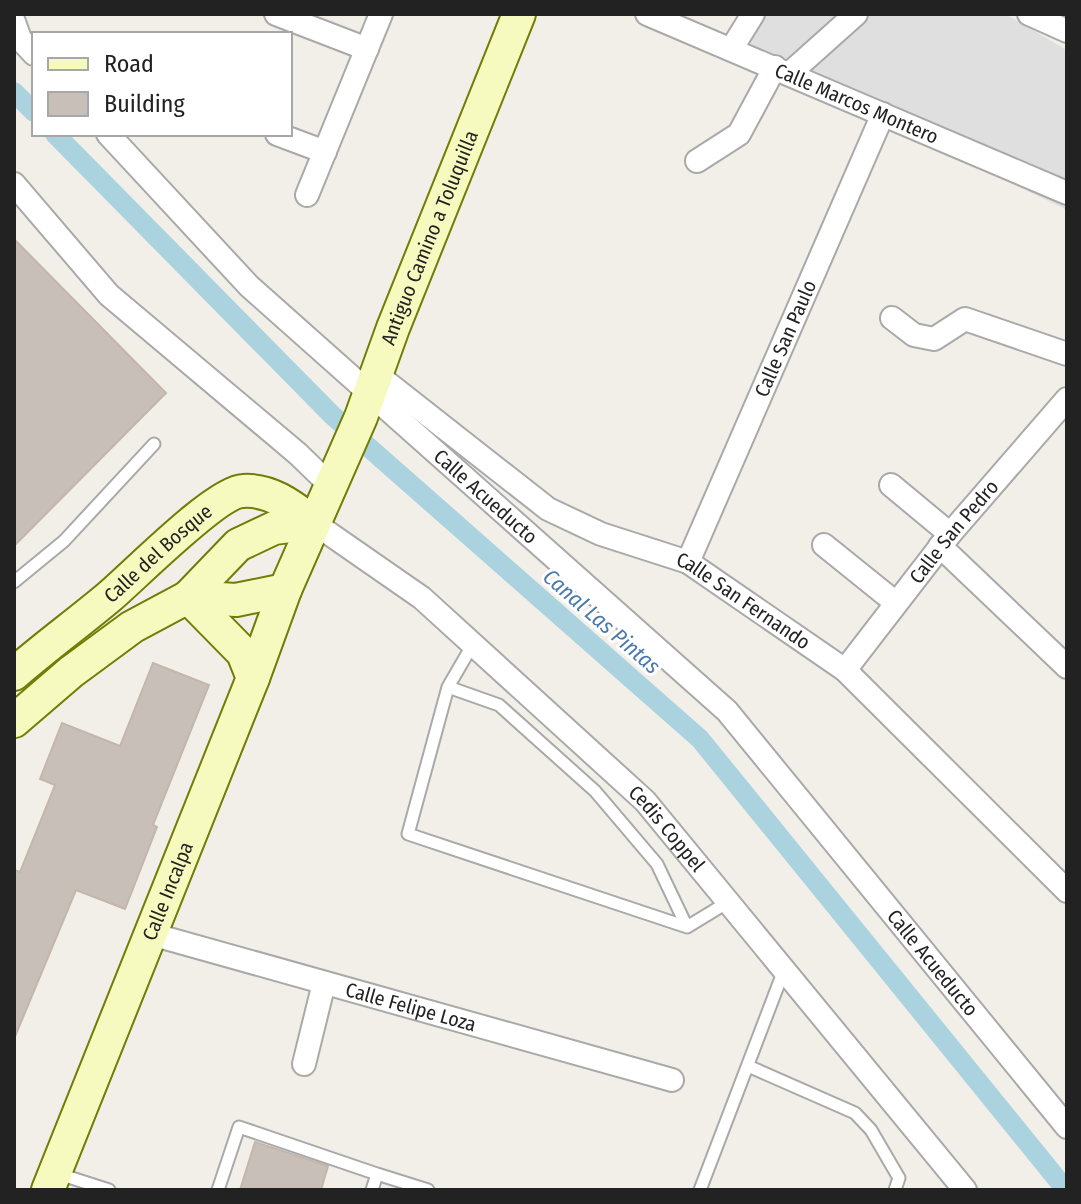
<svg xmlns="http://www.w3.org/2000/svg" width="1081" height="1204" font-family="'Fira Sans Condensed',sans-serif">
<rect width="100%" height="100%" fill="#f2efe9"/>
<!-- residential -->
<path fill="#e0dfdf" d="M753,14H1005L1067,50V210L732,48Z"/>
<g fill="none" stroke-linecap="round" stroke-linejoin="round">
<!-- canal -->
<path stroke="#aad3df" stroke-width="20" d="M14,92L34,112
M55,134L332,415L700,739L1066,1190"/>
</g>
<!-- building -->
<path fill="#c7bfb8" stroke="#c4b6ab" stroke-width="2" d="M14,239L166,393L14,546Z
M153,663L209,685L153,825L157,827L125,909L76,890L14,1039V870L20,872L55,785L40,779L62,723L120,746Z
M255,1142L328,1166L321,1190H240Z"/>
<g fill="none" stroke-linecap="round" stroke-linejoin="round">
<!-- lane casing -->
<g stroke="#a9a9a9" stroke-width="15">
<path id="lane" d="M14,582L64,541L154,444
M473,644L448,687L408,834L687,927L728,902
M448,687L499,705L595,791L657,864L687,927
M748,1066L855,1113L871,1130L899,1178L895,1190
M56,1173L109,1190
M218,1190L239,1127L377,1174
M372,1190L377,1174L428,1190
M700,1190L784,970"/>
</g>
<!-- street casing -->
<g stroke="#a9a9a9" stroke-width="26">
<g id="street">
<path d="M276,14L367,49"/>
<path id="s1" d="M647,14L1067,193"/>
<path d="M1029,14L1067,31"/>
<path d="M14,22L20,39L34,54"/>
<path d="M732,48L753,14"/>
<path d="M790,73L856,14"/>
<path id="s2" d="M108,134L249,286L727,711L1067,1127"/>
<path d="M277,134L325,152"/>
<path d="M697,161L739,134L775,67"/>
<path d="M14,184L109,295L298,454L332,487"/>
<path d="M307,195L381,14"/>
<path d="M892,318L914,335L934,339L965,319L1067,354"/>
<path id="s3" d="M376,374L548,509L601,534L688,562L845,670L1067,891"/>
<path d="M891,485L950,534"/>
<path id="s4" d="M314,523L422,598L645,801L965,1190"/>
<path d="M824,545L896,603"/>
<path d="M940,546L1067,667"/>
<path id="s5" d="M688,562L883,114"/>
<path id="s6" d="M845,670L950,534L1067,399"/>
<path id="s7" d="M151,934L672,1080"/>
<path d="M304,1064L324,983"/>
</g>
</g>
<!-- secondary casing -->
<g stroke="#707d05" stroke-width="36">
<g id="secondary">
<path d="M188,597L238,545L274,528L314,523"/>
<path d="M188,597L243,653L253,678"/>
<path id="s8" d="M14,674C45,647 78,623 109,597C134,576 216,492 243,491C271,489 293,507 314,523"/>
<path d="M14,721L71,672L132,627L188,597L236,600L285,590"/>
<path id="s9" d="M48,1190L253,678L285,590L361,417L393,328L519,14"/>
</g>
</g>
<!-- lane -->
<use href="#lane" stroke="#fff" stroke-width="11"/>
<!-- street -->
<use href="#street" stroke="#fff" stroke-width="22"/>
<!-- secondary -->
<use href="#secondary" stroke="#f7fabf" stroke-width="32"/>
</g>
<g text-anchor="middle" stroke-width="6" stroke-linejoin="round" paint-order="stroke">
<!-- street labels -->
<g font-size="20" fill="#222" stroke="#fff">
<text dy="7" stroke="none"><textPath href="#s1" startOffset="228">Calle Marcos Montero</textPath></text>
<text dy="7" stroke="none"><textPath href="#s9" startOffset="1026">Antiguo Camino a Toluquilla</textPath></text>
<text dy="7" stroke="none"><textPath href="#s5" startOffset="244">Calle San Paulo</textPath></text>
<text dy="7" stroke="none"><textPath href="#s2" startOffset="524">Calle Acueducto</textPath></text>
<text dy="7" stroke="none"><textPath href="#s6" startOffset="176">Calle San Pedro</textPath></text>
<text dy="7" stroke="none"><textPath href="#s8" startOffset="188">Calle del Bosque</textPath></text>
<text dy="7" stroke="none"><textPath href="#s3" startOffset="436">Calle San Fernando</textPath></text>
<text dy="7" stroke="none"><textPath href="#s4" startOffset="468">Cedis Coppel</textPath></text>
<text dy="7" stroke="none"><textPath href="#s9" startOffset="322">Calle Incalpa</textPath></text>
<text dy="7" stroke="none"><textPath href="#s2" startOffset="1172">Calle Acueducto</textPath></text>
<text dy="7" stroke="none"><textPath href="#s7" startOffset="270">Calle Felipe Loza</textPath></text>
</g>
<!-- water labels -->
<g font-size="22" font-style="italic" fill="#4a7aab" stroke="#fff">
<text transform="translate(602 621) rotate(41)" y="8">Canal Las Pintas</text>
</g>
</g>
<!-- border -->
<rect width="1081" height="1204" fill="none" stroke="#222222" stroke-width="32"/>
<!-- legend -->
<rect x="32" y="32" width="260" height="104" fill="#ffffff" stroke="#a7a7a7" stroke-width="2"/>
<rect x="48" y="58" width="40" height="12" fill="#f7fabf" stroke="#a7a7a7" stroke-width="2"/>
<text x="104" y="72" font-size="24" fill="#222222">Road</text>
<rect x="48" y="92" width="40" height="24" fill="#c7bfb8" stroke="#a7a7a7" stroke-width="2"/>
<text x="104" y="112" font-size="24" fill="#222222">Building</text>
</svg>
